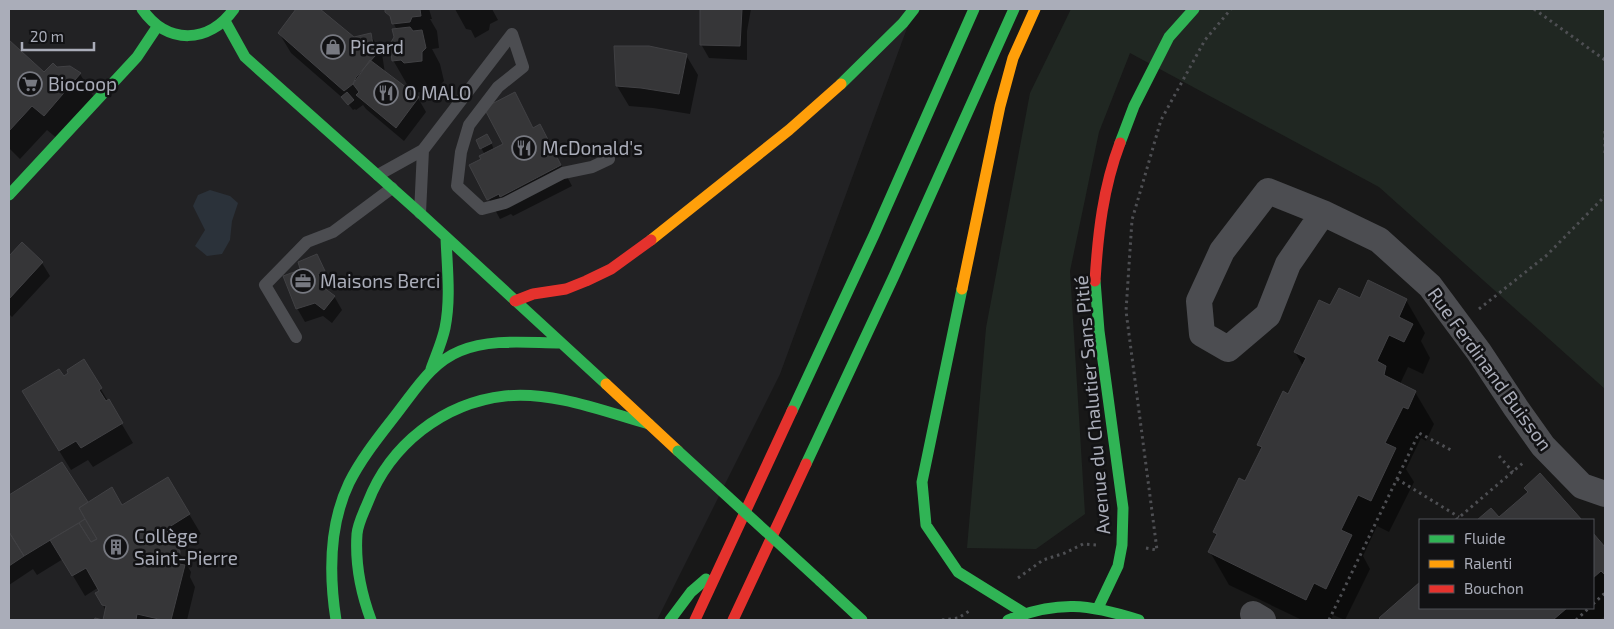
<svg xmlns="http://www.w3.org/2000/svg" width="1614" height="629" font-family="'Exo 2',sans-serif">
<rect width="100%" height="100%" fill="#181818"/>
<!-- built -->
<path fill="#222224" d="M9,9H914L780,374L657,620H9Z"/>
<!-- green -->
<path fill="#202722" d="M1071,9H1605V389L1379,187L1130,53L1099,132L1070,271L1085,514L1036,549L967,548L986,328L1030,93Z"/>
<!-- water -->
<path fill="#2b323a" d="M210,190L230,196L238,203L232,221L230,240L222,254L207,256L195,246L205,230L193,206L198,195Z"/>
<!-- shadow -->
<path fill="#0007" d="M298,9H319L354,39L370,34L382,54L385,73L418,98L426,112L404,141L366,109L363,105L356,110L355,109L353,110L345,100L291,53L279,33Z
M386,9H429L432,19H430L437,31L439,48L432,49L440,64L444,81L440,85V94L424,95L421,92L412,93L393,60L397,30Z
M455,9H492L498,20L490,24L489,30L475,38L471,30L466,29Z
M701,9H751L747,31V60L709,58L701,44Z
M9,42L45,74L57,68H69L80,74L95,99L59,140L47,130L20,159L9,148Z
M686,55L698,75L690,114L653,108L629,106L617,86Z
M514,94L534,129L551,146L572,186L513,216L511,214L500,219L471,165L483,159L485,155L477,140L491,142L494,150L505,144Z
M22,244L42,263L50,276L12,317L9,314V258Z
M317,255L331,285L325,288L326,290L334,296L342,310L332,323L323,316L305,322L297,308L285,276L295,272V270L301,268Z
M1360,300H1406L1425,333L1421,341L1430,358L1423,374L1408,367L1400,384L1415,392L1434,424L1426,441L1421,438L1406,469L1414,482L1389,532L1377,526L1363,556L1370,569L1345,620L1333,615L1331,620H1302L1229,585L1210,552L1217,537L1214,532L1246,483L1262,450L1258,445L1289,396L1303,366L1295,352L1331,307Z
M84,361L133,443L93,467L88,460L71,470L35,412L63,378Z
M62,463L88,504L122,507L168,479L201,534L177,549L191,572L190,577L195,587L187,620H104L106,611L97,594L101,591L99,587L85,596L63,559L37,575L33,569L9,585V496Z
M1540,474L1580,520H1479L1491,510L1499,519L1529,493Z
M1593,535L1605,549V616L1600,620H1382L1381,619L1420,584V608H1593Z"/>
<!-- building -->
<path fill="#363638" stroke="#414144" d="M296,9H320L354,37L371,33L375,56L356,77L353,84L344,91L278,33Z
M385,9H420L421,16L412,17L410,22L392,24L390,16L385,12Z
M700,9H742L740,46L700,45Z
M410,27L413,31L422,30L426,48L422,52V61L404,63L401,60L392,61L390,44L394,37L392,29Z
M9,40L44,72L53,63L57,67L70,66L81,73L44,116L32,106L9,131Z
M614,46H649L687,54L679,94L641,88L616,86Z
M370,60L419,97L396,128L356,95L359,92L353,84Z
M347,92L354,100L348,105L341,97Z
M515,92L533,128L540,124L561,165L500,197L499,194L487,200L469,165L481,159L479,156L503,144L484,108Z
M487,134L492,143L480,149L476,140Z
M22,242L43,262L9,299V256Z
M317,254L325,271L318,274L323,287L335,296L324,310L315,303L296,309L283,276L294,272L295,274L301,272L298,262Z
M1368,280L1407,299L1399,317L1413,324L1404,342L1389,335L1377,361L1386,366L1384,375L1416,391L1408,409L1403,407L1385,443L1396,448L1371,501L1358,495L1341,530L1352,535L1326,589L1314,583L1306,600L1208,552L1217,534L1213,532L1239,478L1245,481L1262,447L1257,445L1283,391L1288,394L1306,358L1294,352L1319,300L1330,305L1339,288L1360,298Z
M84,359L102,388L99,390L106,401L109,399L123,423L81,448L76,441L59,451L22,391L59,369L64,376L68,373L67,370Z
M62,462L88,502L79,508L85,519L24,556L9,532V495Z
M1540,473L1582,520H1477L1491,508L1499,517L1528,492L1524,488Z
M168,477L190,514L166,529L180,551L179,564L185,565L171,620H163L137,614L136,620H94L95,618L103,620L106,606L102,605L95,593L99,591L86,568L72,576L50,540L79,523L91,542L97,539L79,508L112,487L122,505Z
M85,519L97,539L91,542L79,523Z
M9,532L24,556L9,566Z
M1593,533L1605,547V573L1604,574L1601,571L1593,578Z
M1420,582V608H1567L1553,620H1381L1379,618Z"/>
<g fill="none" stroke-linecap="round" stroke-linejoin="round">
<!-- path -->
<path stroke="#4e4f53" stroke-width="3" stroke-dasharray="2.5 4" stroke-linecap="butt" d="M1534,9L1605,60
M1605,131V157
M1479,309L1547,255L1605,196
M1499,456L1513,472
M1397,479L1459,517
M1456,520L1524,462
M1146,548L1157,550L1126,311L1132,220L1161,120L1205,40L1231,9
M1018,578L1043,560L1065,553L1083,544L1097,545
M1593,604L1605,593
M942,620L958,618L971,610
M1329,620L1419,433L1451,450
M1576,620L1589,608"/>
<!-- lane -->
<path stroke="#4c4d51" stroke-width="12" d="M512,34L523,67L498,87L469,125L461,152L457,186L482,209L505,203L563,173L592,167L609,159
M378,175L423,150L512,34
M420,213L423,150
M296,337L265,285L307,242L333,232L392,188"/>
<!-- street -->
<path stroke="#4c4d51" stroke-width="26" d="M1323,213L1288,264L1268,315L1228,349L1202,334L1199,301L1222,251L1268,191L1323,213L1379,240L1430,286L1479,352L1516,408L1543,446L1582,486L1605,494
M1253,614L1263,620"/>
<!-- fast -->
<path stroke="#30b455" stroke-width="11" d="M142,9C167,45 209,44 234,9
M225,21L245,57L420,213L606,384
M841,84L903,23L914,9
M1120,143L1134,106L1169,37L1194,9
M9,195L137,57L157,27
M1095,281L1099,331L1123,508L1122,545L1118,566L1098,608
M962,289L922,482L926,525L958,572L1024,613
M431,369C436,355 442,342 445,328C451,298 447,267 446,237
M792,411L874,235L974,9
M806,464L894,276L1014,9
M820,581L862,620
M336,620C329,575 329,525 349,483C363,455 383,432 401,408C418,386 433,362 460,351C491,338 528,343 561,343
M371,620C361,593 355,563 357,534C358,523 364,512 368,502C390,445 443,403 505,396C553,391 603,411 649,424
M670,620L691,592L706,579
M1008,620C1058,600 1089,604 1139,620"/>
<!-- slow -->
<path stroke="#ff9f0a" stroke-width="11" d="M651,240L789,130L841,84
M962,289L1000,106L1013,58L1035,9
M606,384L678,451"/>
<!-- jam -->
<path stroke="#e5322d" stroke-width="11" d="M1095,281C1098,233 1103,188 1120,143
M515,301L533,294L566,289L586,281L611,269L651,240
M695,620L792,411
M733,620L806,464"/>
<!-- fast-bridge -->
<path stroke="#30b455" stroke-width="11" d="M678,451L820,581"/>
</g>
<!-- icons -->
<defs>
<g id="shop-ring" transform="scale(1.25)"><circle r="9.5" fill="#121214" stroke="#777981" stroke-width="1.5"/><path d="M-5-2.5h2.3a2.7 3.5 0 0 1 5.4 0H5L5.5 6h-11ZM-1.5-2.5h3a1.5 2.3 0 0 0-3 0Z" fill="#777981"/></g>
<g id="supermarket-ring" transform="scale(1.25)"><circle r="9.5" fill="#121214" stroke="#777981" stroke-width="1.5"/><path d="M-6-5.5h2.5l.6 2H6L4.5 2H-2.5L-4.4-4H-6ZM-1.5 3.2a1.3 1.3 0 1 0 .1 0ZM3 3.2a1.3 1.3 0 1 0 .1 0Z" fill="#777981"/></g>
<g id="restaurant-ring" transform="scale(1.25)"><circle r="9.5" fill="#121214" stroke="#777981" stroke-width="1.5"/><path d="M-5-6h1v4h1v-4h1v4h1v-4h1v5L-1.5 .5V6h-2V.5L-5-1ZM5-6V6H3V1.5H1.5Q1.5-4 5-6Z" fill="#777981"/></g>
<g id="office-ring" transform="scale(1.25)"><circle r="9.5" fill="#121214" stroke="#777981" stroke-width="1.5"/><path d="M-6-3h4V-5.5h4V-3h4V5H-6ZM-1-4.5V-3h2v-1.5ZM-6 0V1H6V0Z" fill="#777981"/></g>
<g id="building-ring" transform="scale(1.25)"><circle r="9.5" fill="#121214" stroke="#777981" stroke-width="1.5"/><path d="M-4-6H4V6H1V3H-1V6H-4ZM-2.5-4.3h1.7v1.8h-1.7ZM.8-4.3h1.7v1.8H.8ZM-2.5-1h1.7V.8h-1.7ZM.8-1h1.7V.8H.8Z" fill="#777981"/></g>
</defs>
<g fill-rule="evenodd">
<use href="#shop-ring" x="333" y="47"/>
<use href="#supermarket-ring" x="30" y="84"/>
<use href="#restaurant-ring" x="386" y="93"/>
<use href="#restaurant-ring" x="524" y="148"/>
<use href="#office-ring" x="303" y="281"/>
<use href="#building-ring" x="116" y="547"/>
</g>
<g text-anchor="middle" stroke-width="5" stroke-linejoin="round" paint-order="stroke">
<!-- poi labels -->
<g font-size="19" fill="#aaadb9" stroke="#121214" text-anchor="start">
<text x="350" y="54">Picard</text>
<text x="48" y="91">Biocoop</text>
<text x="404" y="100">O MALO</text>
<text x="542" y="155">McDonald's</text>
<text x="320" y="288">Maisons Berci</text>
<text x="134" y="543">Collège<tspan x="134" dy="22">Saint-Pierre</tspan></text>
</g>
<!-- street labels -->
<g font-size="19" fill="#aaadb9" stroke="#121214">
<text transform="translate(1490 369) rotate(54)" y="7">Rue Ferdinand Buisson</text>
<text transform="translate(1092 405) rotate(-95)" y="7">Avenue du Chalutier Sans Pitié</text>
</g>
</g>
<!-- border -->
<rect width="1614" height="629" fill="none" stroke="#aaadb9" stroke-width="20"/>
<!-- legend -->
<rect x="1419" y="519" width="175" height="90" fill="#121214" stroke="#4f5056"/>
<rect x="1429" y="535" width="25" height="8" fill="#30b455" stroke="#4f5056"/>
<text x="1464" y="544" font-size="15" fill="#aaadb9">Fluide</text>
<rect x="1429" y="560" width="25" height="8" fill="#ff9f0a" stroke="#4f5056"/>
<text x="1464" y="569" font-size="15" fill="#aaadb9">Ralenti</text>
<rect x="1429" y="585" width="25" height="8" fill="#e5322d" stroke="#4f5056"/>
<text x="1464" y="594" font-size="15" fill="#aaadb9">Bouchon</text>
<!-- scale -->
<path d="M22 42v8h72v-8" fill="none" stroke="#aaadb9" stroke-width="2.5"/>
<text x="30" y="42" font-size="15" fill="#aaadb9" stroke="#121214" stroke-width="4" paint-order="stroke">20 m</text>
</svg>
